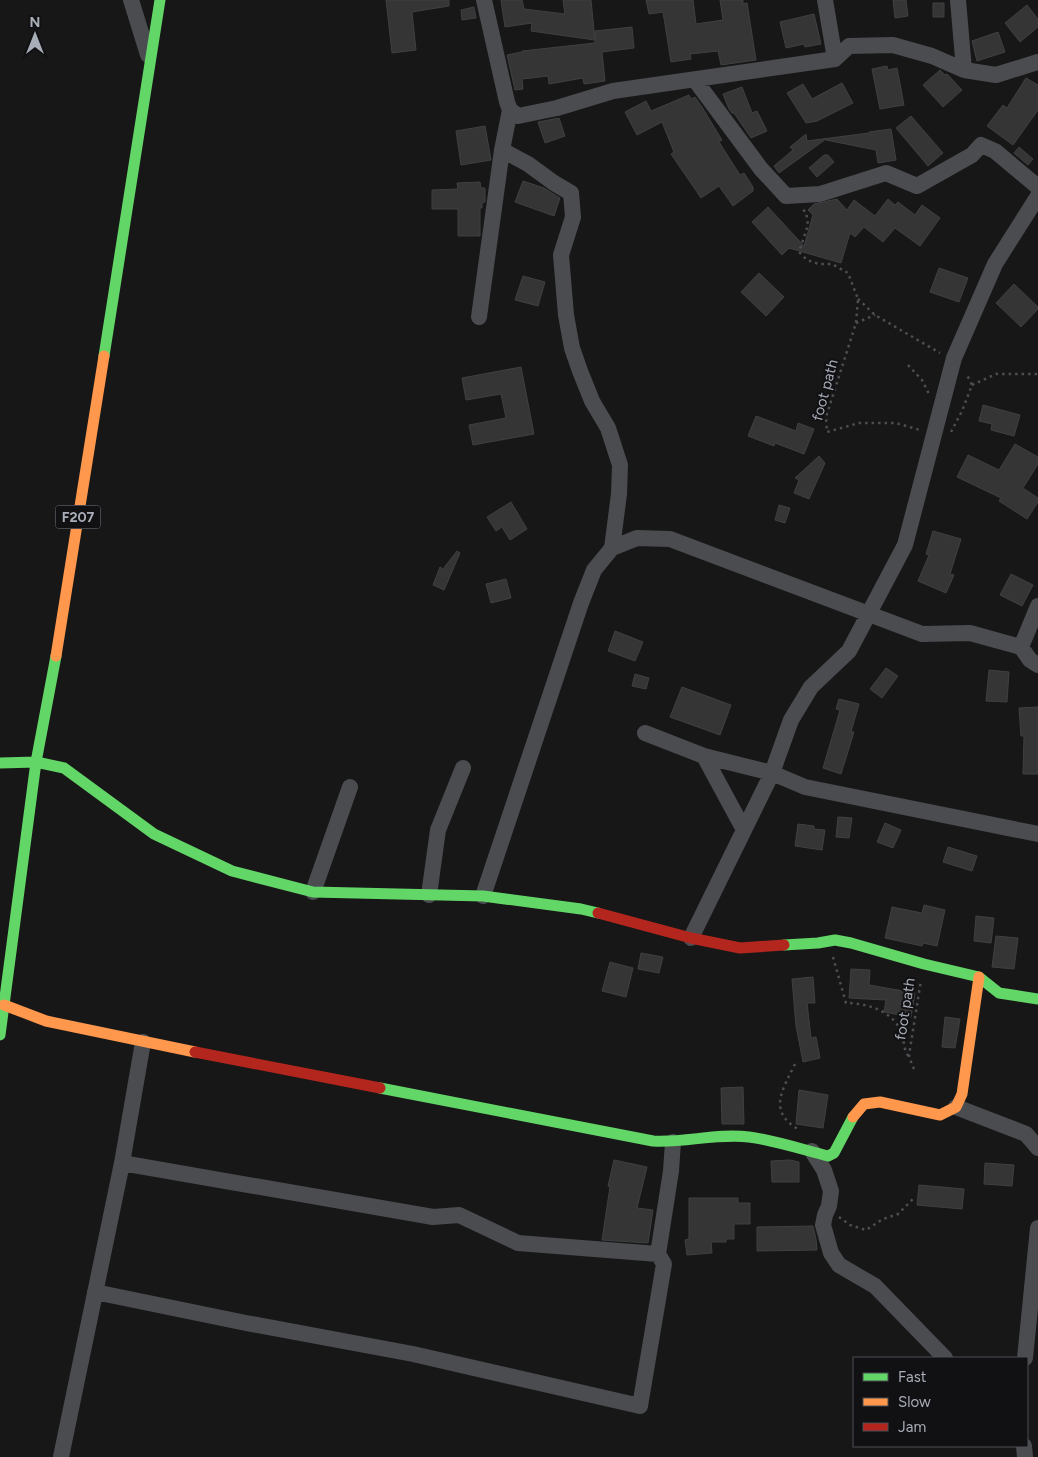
<svg xmlns="http://www.w3.org/2000/svg" width="1038" height="1457" font-family="Figtree,sans-serif">
<rect width="100%" height="100%" fill="#171717"/>
<!-- building -->
<path fill="#353536" stroke="#3f4043" d="M386,0H449V6L412,12L416,50L392,53Z
M501,0H522L524,9L565,14L563,0H591L595,40L531,31L532,23L505,27Z
M646,0H693L696,24L723,20L720,0H743V4L747,3L756,60L721,65L718,51L690,54L691,59L671,62L663,12L649,14Z
M893,0H906L908,16L895,18Z
M933,3H944V17H933Z
M1027,5L1038,19V27L1020,42L1005,23Z
M474,7L476,18L462,20L461,10Z
M814,14L821,44L805,47L804,44L786,48L780,22Z
M632,27L634,48L602,52L605,81L584,84L583,78L549,84L548,76L522,79L523,89L515,90L507,55L522,52V51L595,43V31Z
M998,32L1005,52L977,61L972,41Z
M887,66L888,70L897,68L904,105L880,109L872,69Z
M940,70L945,75L947,74L962,90L943,107L923,85Z
M1026,78L1038,85V110L1013,145L987,126L1003,105L1007,108Z
M842,83L853,103L817,121L806,123L787,93L803,84L812,99Z
M742,87L752,113L757,111L767,131L751,138L734,113H732L729,109L723,94Z
M689,95L691,99L695,97L702,107L722,140L719,142L740,175L744,173L753,187V191L733,206L719,186L701,198L671,154L674,152L662,122L637,135L625,112L646,101L651,111Z
M911,116L943,153L928,166L896,128Z
M559,118L565,136L545,143L538,122Z
M485,126L491,160L461,165L456,131Z
M891,129L896,160L878,163L876,150L826,140V139L779,173L774,166L793,150L790,147L806,134L807,141L869,133V132Z
M1019,147L1033,159L1028,165L1014,153Z
M824,155H828L834,162L817,177L809,168Z
M523,181L544,188L560,198L554,216L515,202Z
M480,182L481,188H485V202L482,203V208H480V236H458V209H432V190L458,189L457,183Z
M837,199L847,210L854,200L875,216L888,199L895,205L898,202L915,215L922,205L940,218L920,246L895,228L883,242L864,227L855,237L850,233L841,263L789,248L782,255L752,222L768,207L804,246L813,215L808,210L814,204Z
M939,268L968,278L959,302L930,292Z
M759,273L784,297L766,316L741,292Z
M523,276L545,282L538,306L515,300Z
M1014,284L1038,307V309L1021,327L996,303Z
M521,367L534,434L473,445L469,425L506,418L501,394L466,400L462,378Z
M983,405L1020,415L1014,436L991,430L992,424L979,421Z
M756,416L796,431L798,423L814,429L804,454L775,443L774,446L748,436Z
M1015,444L1038,457V464L1023,488L1038,498V502L1027,519L999,501L1001,498L957,477L968,455L999,470Z
M819,456L825,463L809,499L794,493L799,480L795,478Z
M511,502L527,529L510,540L502,527L496,531L487,517Z
M779,505L790,508L785,523L775,520Z
M933,531L961,539L950,574L954,575L946,593L918,581L929,555L926,554Z
M457,551L460,553L444,590L433,585L440,567L443,569Z
M1011,574L1033,585L1022,606L1000,595Z
M506,579L511,598L491,603L486,584Z
M615,631L643,642L635,661L608,651Z
M886,668L898,676L882,698L870,689Z
M989,670L1009,672L1007,702L986,701Z
M635,674L649,678L646,689L632,686Z
M682,687L731,705L720,735L670,717Z
M839,699L859,704L851,732H854L841,774L823,768L840,710L836,709Z
M1038,707V774H1023L1024,736H1021L1019,708Z
M838,817L852,818L849,838L836,837Z
M885,823L901,830L893,848L877,842Z
M798,824L814,826V829L825,830L822,850L795,846Z
M948,847L977,856L972,871L943,862Z
M924,905L945,910L937,946L923,943L922,946L885,938L892,907L922,913Z
M976,916L994,918L991,943L974,941Z
M996,936L1018,938L1014,969L992,967Z
M641,953L663,957L659,973L638,969Z
M610,962L633,968L626,997L602,991Z
M851,969L870,970L869,985L915,993L911,1017L884,1012L886,1000L849,998Z
M813,977L815,1003H807L811,1038L816,1037L820,1058L803,1062L796,1026L792,979Z
M945,1017L960,1019L955,1048L942,1047Z
M743,1087L744,1124H722L721,1088Z
M799,1090L828,1095L823,1128L796,1124Z
M614,1160L647,1167L637,1208L653,1210L648,1243L602,1240L610,1187L608,1186Z
M790,1160L799,1162V1182H772L771,1161Z
M985,1163L1014,1165L1012,1186L984,1184Z
M919,1185L964,1189L962,1209L917,1205Z
M689,1198H738V1203H750V1224H734V1239H726V1242H711L712,1253L687,1255L685,1240L689,1239Z
M813,1226L816,1239L817,1250L757,1251V1227Z"/>
<g fill="none" stroke-linecap="round" stroke-linejoin="round">
<!-- path -->
<path stroke="#4d4e52" stroke-width="2.5" stroke-dasharray="2.5 4" stroke-linecap="butt" d="M803,210L806,212L808,225L799,252L807,260L819,264H832L848,273L858,299L856,323L826,417L827,432L859,423H896L920,430
M858,299L875,315L940,353
M856,323L875,315
M908,365L922,380L929,394
M972,385L996,374H1038
M951,432L962,411L972,385L966,373
M833,957L846,1003C867,1003 892,1011 901,1031C905,1040 902,1047 909,1057
M795,1064C783,1089 767,1111 798,1129
M914,1069L909,1057L910,1049L921,980
M839,1217L850,1225L866,1230L883,1219L898,1214L913,1199"/>
<!-- street -->
<path stroke="#4b4c50" stroke-width="16" d="M131,0L148,55
M484,0L507,102L510,110L518,116L557,108L613,91L835,59L849,46L893,45L932,56L964,70L996,75L1038,62
M825,0L835,59
M958,0L964,70
M695,80L761,169L786,196L820,194L886,173L917,186L972,155L981,145L995,151L1038,187
M502,150L528,164L554,183L571,193L573,217L561,255L566,315L572,348L580,371L592,401L608,428L620,465L619,494L612,548
M479,317L502,150L510,110
M1021,647L1038,606
M645,733L704,756L772,773L805,787L1038,834
M704,756L744,830
M313,892L350,787
M429,895L438,830L463,768
M483,896L581,603L594,570L612,548L637,538L670,539L922,634L970,633L1021,647L1030,660L1038,665
M691,938L772,773L791,720L811,687L849,651L905,545L954,358L995,264L1038,196
M956,1107L1026,1134L1038,1148
M812,1151L824,1170L831,1191L829,1206L825,1215L823,1225L831,1253L839,1265L875,1286L945,1358
M122,1163L433,1217L459,1215L518,1243L658,1254
M95,1292L246,1323L413,1354L640,1406L664,1264L658,1254L671,1171L673,1142
M1025,1358L1038,1228
M1024,1446L1025,1457
M61,1457L122,1163L143,1042"/>
<!-- fast -->
<path stroke="#63d668" stroke-width="11" d="M104,356L160,0
M0,763L36,762L64,768L154,834L232,871L313,892L483,896L581,909L598,913
M784,945L818,943L835,940L851,943L924,964L979,977L999,993L1038,999
M0,1035L36,762L56,656
M380,1088L653,1141C685,1143 717,1133 749,1137C773,1140 804,1150 828,1156L834,1153L853,1117"/>
<!-- slow -->
<path stroke="#ff974d" stroke-width="11" d="M56,656L104,356
M4,1005L46,1021L195,1052
M853,1117L864,1104L880,1102L940,1115L956,1107L962,1094L979,977"/>
<!-- jam -->
<path stroke="#b3261e" stroke-width="11" d="M598,913L691,938L740,948L784,945
M195,1052L380,1088"/>
</g>
<g text-anchor="middle" stroke-width="4" stroke-linejoin="round" paint-order="stroke">
<!-- shield labels -->
<rect fill="#111113" stroke="#7b7e86" stroke-width="1" x="55.5" y="505.5" width="45" height="23" rx="4"/>
<g font-size="14" font-weight="bold" fill="#a8adb8">
<text x="78" y="522">F207</text>
</g>
<!-- street labels -->
<g font-size="15" fill="#a8adb8" stroke="#111113">
<text transform="translate(825 390) rotate(-75)" y="5">foot path</text>
<text transform="translate(905 1009) rotate(-81)" y="5">foot path</text>
</g>
</g>
<!-- legend -->
<rect x="853" y="1357" width="175" height="90" fill="#111113" stroke="#4d4f55"/>
<rect x="863" y="1373" width="25" height="8" fill="#63d668" stroke="#4d4f55"/>
<text x="898" y="1382" font-size="15" fill="#a8adb8">Fast</text>
<rect x="863" y="1398" width="25" height="8" fill="#ff974d" stroke="#4d4f55"/>
<text x="898" y="1407" font-size="15" fill="#a8adb8">Slow</text>
<rect x="863" y="1423" width="25" height="8" fill="#b3261e" stroke="#4d4f55"/>
<text x="898" y="1432" font-size="15" fill="#a8adb8">Jam</text>
<!-- north arrow -->
<g transform="translate(35 35)" stroke="#111113" stroke-width="4" paint-order="stroke">
<path d="M0-4L9 19L0 12L-9 19Z" fill="#a8adb8"/>
<text y="-8" font-size="14" font-weight="bold" text-anchor="middle" fill="#a8adb8">N</text>
</g>
</svg>
